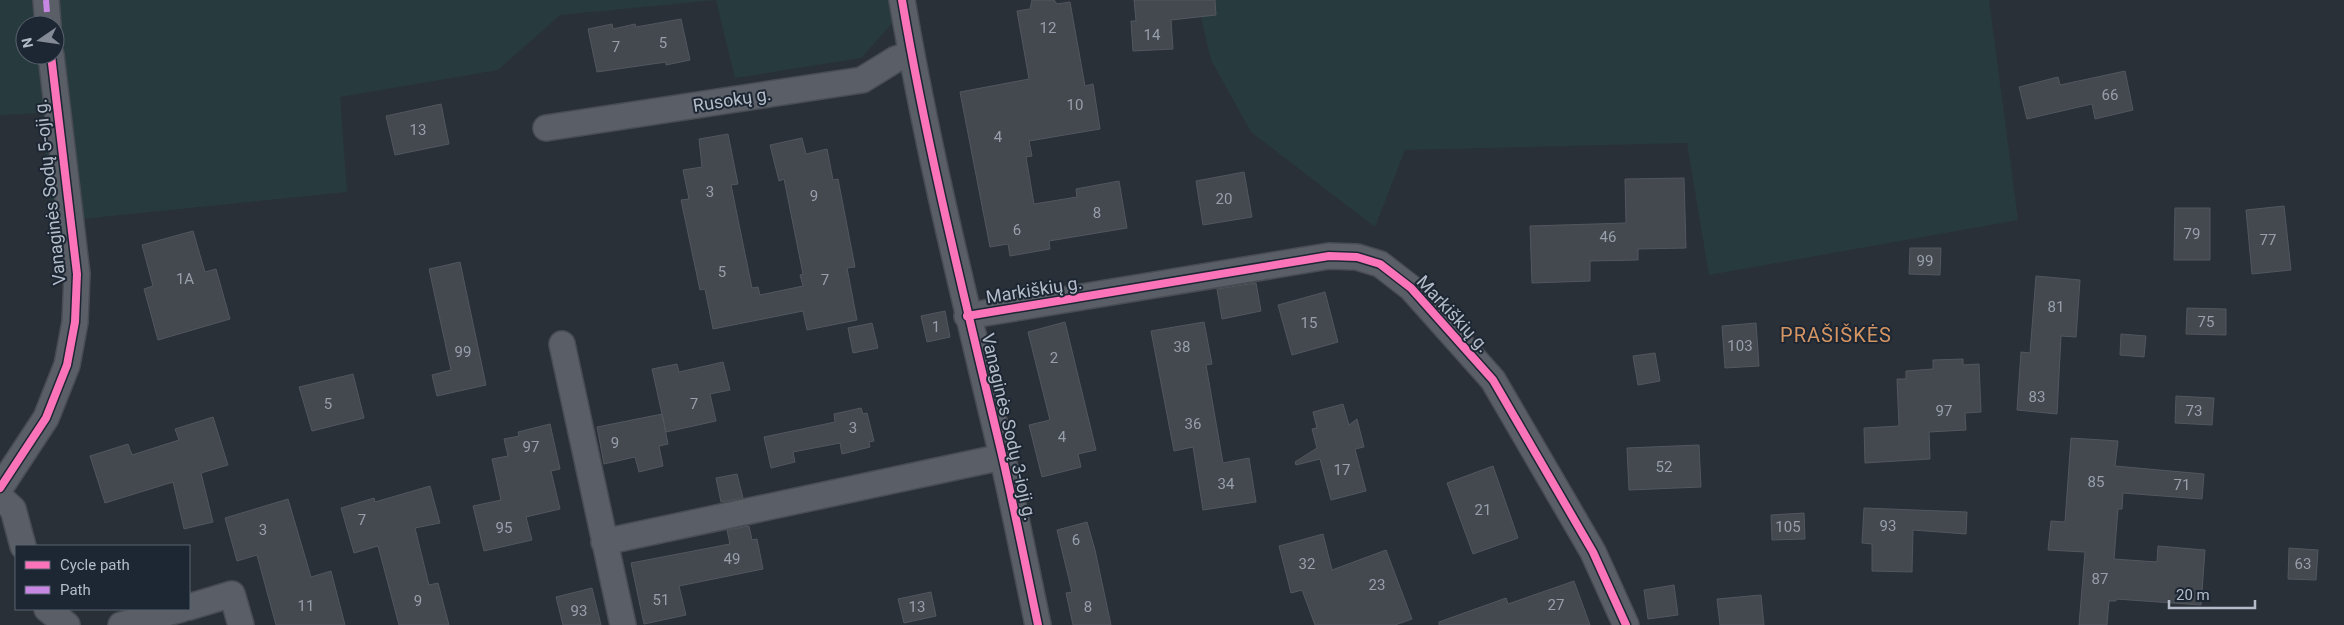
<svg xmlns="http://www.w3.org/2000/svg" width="2344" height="625" font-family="Roboto,sans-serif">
<rect width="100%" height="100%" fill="#2a3038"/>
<!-- green -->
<path fill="#273a3e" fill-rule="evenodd" d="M0,0H715L560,15L498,70L340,97L347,192L52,222L42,113L0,115ZM25,25H55V55H25Z
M716,0H913L861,58L735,78Z
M1197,0H1989L2018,220L1709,275L1687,143L1405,150L1375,227L1251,132L1211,60Z"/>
<!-- building -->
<path fill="#444950" stroke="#52575f" d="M1032,0H1054L1057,4L1070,2L1085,86L1093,84L1100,129L1029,141L1032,156L1026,157L1034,204L1077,197L1076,189L1119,181L1127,228L1049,241L1050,249L1010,256L1008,244L990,247L960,92L1029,79L1017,11L1030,9Z
M1134,0H1215L1216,15L1171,20L1173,49L1133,51L1131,21H1136Z
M681,19L690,60L666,65V62L597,72L588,29L612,24L613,29L635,24L636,27Z
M2125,71L2133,110L2095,119L2092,104L2027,119L2019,87L2058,77L2060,85Z
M441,104L449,144L395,155L386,116Z
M728,134L738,184L731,185L752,288L758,287L760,295L803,286L800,275L803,274L784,179L779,181L770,145L802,138L806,154L827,149L833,180L838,179L855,267L847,268L857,320L807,330L803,311L713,329L705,289L700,290L681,200L689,199L683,170L702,167L699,139Z
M1244,172L1252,217L1203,225L1196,181Z
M1684,178L1686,248L1638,249V260L1590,261V281L1532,283L1530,226L1626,223L1625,179Z
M2284,206L2291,270L2252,274L2246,210Z
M2175,208H2210V260H2174Z
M193,231L205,272L216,269L230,319L158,340L144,289L153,286L142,245Z
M1910,248H1941L1940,275L1909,274Z
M460,262L486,385L437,396L432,375L451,370L429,269Z
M2036,276L2080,280L2076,337L2061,336L2057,414L2017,410L2021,352L2030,353Z
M1256,283L1261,311L1222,319L1217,289Z
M1325,292L1338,342L1292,355L1278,305Z
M2187,308L2226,309V335L2186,334Z
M945,311L950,337L927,342L921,316Z
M1065,322L1096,450L1078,454L1081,467L1042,477L1029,425L1050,420L1028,332Z
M1204,322L1212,364L1206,365L1223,463L1249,458L1256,502L1203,510L1193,447L1174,451L1151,331Z
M872,323L878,348L853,353L848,328Z
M1756,323L1759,366L1725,368L1722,326Z
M2121,334L2146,336L2144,357L2120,355Z
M1655,353L1660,381L1638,385L1633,356Z
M1963,359V365L1979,364L1981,412L1965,413L1966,430L1929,432L1930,459L1865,463L1864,428L1899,426L1897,379H1906V371L1933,369V360Z
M723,362L730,390L710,394L716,421L666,432L652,369L677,364L679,372Z
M353,374L364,418L312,431L299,387Z
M2176,396L2214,398L2212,425L2175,423Z
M1343,404L1349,425L1357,419L1364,447L1355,449L1366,491L1331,500L1320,459L1296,465L1295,462L1317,448L1312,429L1317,428L1313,412Z
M861,408L863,414L867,413L874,441L869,442L870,447L842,454L840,443L793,452L795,462L771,468L764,437L835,422L834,414Z
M662,414L668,444L659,446L663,466L639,472L635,457L604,464L597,427Z
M213,417L228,465L201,473L213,522L184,529L173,482L105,503L90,456L128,444L132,455L179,440L175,429Z
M550,424L560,469L551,471L560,509L526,517L532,540L484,551L473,506L501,500L492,459L508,456L504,439L519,436L518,432Z
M2071,438L2118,441L2115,466L2204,474L2202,499L2123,493L2122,509H2118L2114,559L2157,562L2158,546L2205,550L2201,605L2116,599V601H2109L2107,625H2079L2085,552L2048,550L2051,521L2065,522Z
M1699,445L1701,487L1629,490L1627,448Z
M1493,466L1518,538L1473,554L1447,483Z
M737,474L743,498L721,502L716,478Z
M430,486L440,523L415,528L429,585L438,583L449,625H399L378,546L354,553L341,508L374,498L375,502Z
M288,499L311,577L331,571L345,625H276L257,555L237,561L225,518Z
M1864,508L1967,512L1966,534L1913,530L1912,572L1872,571V544L1862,543Z
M1804,513L1805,539L1772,540L1771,515Z
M1087,522L1095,550L1111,625H1073L1066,593L1072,592L1057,530Z
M749,526L752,540L757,539L763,569L679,586L686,615L644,624L631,563L730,544L727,530Z
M1323,534L1332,570L1386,550L1412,619L1395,625H1315L1302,590L1291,593L1279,546Z
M2289,548L2318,550L2316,580L2288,579Z
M1574,581L1590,625H1439V622L1506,598L1508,604Z
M1674,585L1678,615L1648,619L1644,590Z
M592,588L601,625H563L556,597Z
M931,592L936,616L904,623L898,599Z
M1761,595L1764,625H1720L1717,599Z"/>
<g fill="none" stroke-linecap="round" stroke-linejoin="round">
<!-- street casing -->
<g stroke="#484c53" stroke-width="28">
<path id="street" d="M46,0L48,25
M902,0C928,153 966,304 1002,455C1015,511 1026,568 1038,625
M546,128L862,80L896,59L911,54
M967,316L1329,256L1357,257L1380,264L1411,288L1493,380L1593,552L1626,625
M562,344L623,625
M0,488L46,418L67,365L75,322L77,274L51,55
M0,497L13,509L23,546
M604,542L1002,457
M189,607L232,594L241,625
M47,609L67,625
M121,625L182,609"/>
</g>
<!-- street -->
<use href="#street" stroke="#5a5e66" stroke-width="25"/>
<!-- quiet -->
<path stroke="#c787e3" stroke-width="6" stroke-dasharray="12 6" stroke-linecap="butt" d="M46,0L48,25"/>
<!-- cycleway casing -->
<g stroke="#1d2633" stroke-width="11">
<path id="cycleway" d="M902,0C928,153 966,304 1002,455C1015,511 1026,568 1038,625
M967,316L1329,256L1357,257L1380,264L1411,288L1493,380L1593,552L1626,625
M0,488L46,418L67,365L75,322L77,274L51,55"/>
</g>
<!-- cycleway -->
<use href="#cycleway" stroke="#fb73b8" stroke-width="8"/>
</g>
<g text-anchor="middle" stroke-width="4" stroke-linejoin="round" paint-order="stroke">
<!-- number labels -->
<g font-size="15" fill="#989fab">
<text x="1048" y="33">12</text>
<text x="1152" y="40">14</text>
<text x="663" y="48">5</text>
<text x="616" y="52">7</text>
<text x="2110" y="100">66</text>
<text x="1075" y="110">10</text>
<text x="418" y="135">13</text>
<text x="998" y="142">4</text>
<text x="710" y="197">3</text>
<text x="814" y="201">9</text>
<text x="1224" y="204">20</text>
<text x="1097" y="218">8</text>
<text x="1017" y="235">6</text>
<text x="2192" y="239">79</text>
<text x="1608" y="242">46</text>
<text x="2268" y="245">77</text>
<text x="1925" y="266">99</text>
<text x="722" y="277">5</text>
<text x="185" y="284">1A</text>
<text x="825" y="285">7</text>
<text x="2056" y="312">81</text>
<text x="2206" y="327">75</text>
<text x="1309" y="328">15</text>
<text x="936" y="332">1</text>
<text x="1740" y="351">103</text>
<text x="1182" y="352">38</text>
<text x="463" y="357">99</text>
<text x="1054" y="363">2</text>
<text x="2037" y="402">83</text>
<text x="328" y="409">5</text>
<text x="694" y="409">7</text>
<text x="1944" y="416">97</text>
<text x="2194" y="416">73</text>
<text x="1193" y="429">36</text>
<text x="853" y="433">3</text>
<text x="1062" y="442">4</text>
<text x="615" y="448">9</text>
<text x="531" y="452">97</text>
<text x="1664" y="472">52</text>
<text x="1342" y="475">17</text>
<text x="2096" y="487">85</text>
<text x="1226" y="489">34</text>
<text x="2182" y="490">71</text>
<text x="1483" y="515">21</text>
<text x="362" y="525">7</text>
<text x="1888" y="531">93</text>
<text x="1788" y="532">105</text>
<text x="504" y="533">95</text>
<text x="263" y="535">3</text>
<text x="1076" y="545">6</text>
<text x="732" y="564">49</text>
<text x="1307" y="569">32</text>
<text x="2303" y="569">63</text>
<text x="2100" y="584">87</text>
<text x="1377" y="590">23</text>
<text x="661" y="605">51</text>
<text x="418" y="606">9</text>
<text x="1556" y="610">27</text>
<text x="306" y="611">11</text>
<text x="917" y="612">13</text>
<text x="1088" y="612">8</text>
<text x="579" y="616">93</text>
</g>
<!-- street labels -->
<g font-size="18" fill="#b4bcc9" stroke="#1d2633">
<text transform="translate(732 100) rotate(-9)" y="6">Rusokų g.</text>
<text transform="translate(50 192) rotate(-96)" y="6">Vanaginės Sodų 5-oji g.</text>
<text transform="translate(1034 290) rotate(-9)" y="6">Markiškių g.</text>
<text transform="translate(1453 314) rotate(47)" y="6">Markiškių g.</text>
<text transform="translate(1009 427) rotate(77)" y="6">Vanaginės Sodų 3-ioji g.</text>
</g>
<!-- quarter labels -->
<g font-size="20" letter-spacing="1" fill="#d59563" stroke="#1d2633">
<text x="1836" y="342">PRAŠIŠKĖS</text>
</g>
</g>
<!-- legend -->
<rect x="15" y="545" width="175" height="65" fill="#1d2633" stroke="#59626f"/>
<rect x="25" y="561" width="25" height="8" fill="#fb73b8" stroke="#59626f"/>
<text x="60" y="570" font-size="15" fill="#b4bcc9">Cycle path</text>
<rect x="25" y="586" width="25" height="8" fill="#c787e3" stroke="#59626f"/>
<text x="60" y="595" font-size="15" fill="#b4bcc9">Path</text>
<!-- north arrow -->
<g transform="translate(40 40) rotate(257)"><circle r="24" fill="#1d2633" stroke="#59626f"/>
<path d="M0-4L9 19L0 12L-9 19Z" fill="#848b96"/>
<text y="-8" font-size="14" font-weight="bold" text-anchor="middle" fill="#b4bcc9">N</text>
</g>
<!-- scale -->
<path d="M2169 600v8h86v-8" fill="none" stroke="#b4bcc9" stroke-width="2.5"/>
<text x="2176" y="600" font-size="15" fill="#b4bcc9" stroke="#1d2633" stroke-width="4" paint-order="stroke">20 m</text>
</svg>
